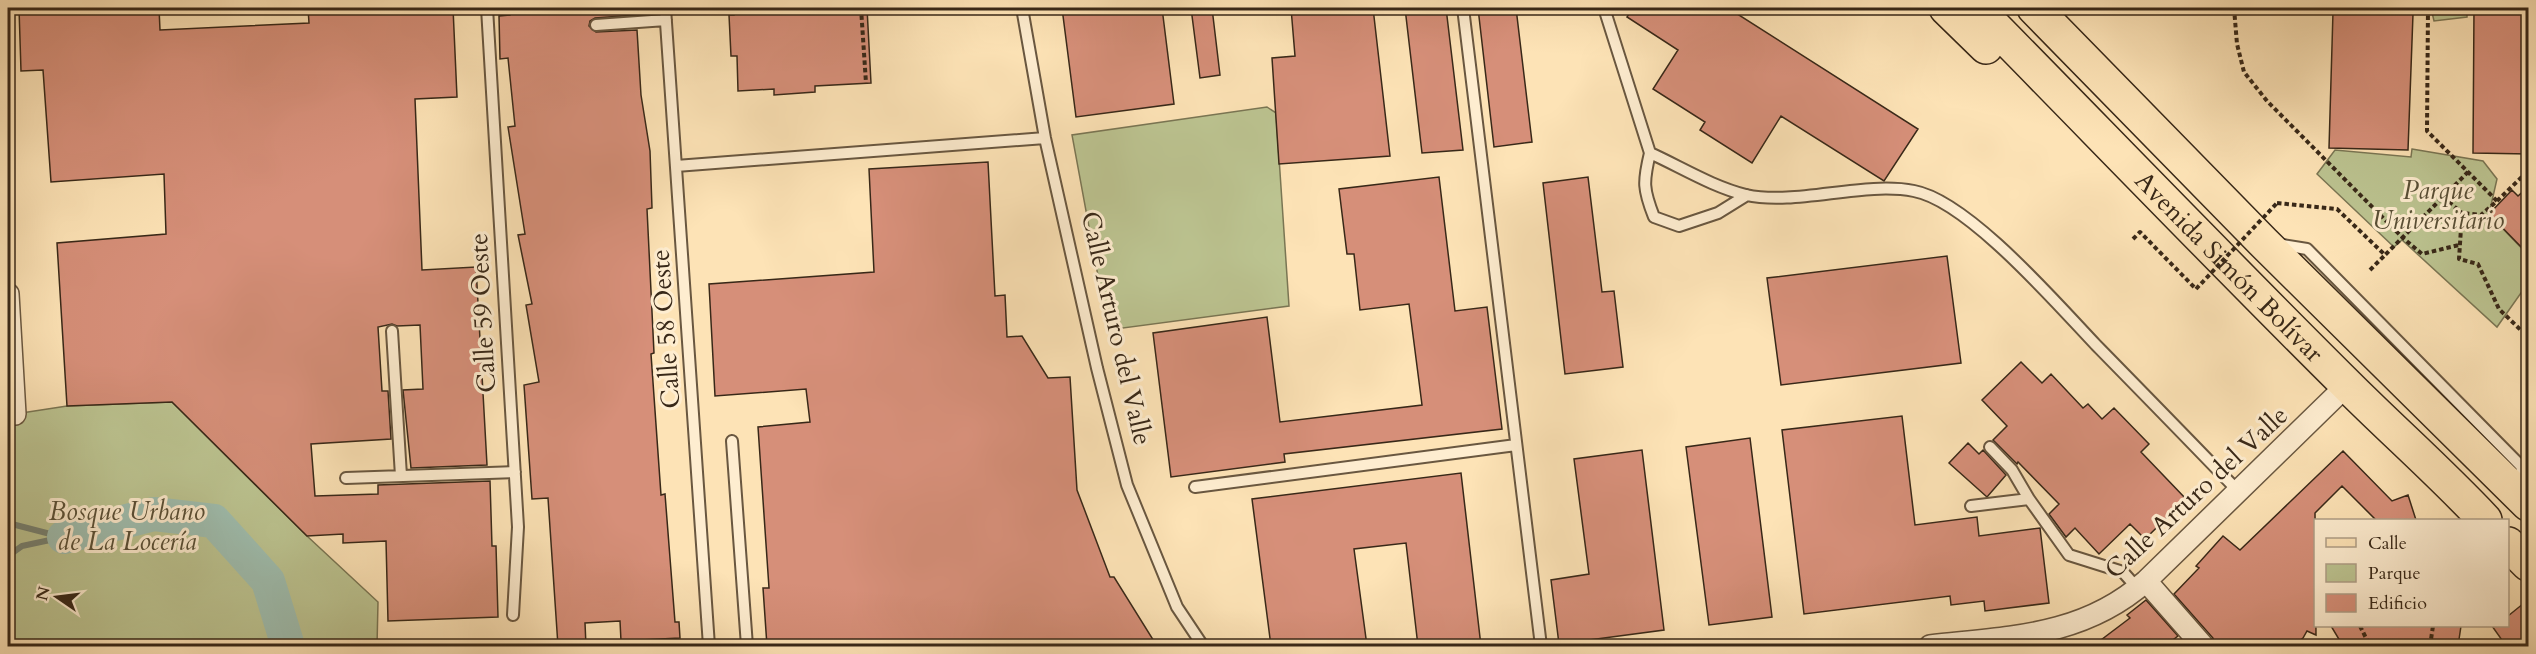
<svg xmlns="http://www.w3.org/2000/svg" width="2536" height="654" font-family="Cardo,serif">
<rect width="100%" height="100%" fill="#fde3b6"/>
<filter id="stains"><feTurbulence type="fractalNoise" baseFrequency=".00333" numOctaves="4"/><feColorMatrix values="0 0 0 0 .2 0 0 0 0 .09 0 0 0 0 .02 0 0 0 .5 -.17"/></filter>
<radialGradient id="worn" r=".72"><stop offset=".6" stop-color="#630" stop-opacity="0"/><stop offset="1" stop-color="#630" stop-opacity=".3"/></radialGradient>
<!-- green -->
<path fill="#bcc491" stroke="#7a7654" stroke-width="1.5" d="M2431,8H2467V17L2434,21Z
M1267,107L1276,113L1289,306L1108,330L1072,135Z
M2412,149L2483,161L2497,179L2489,214L2528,255V283L2497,327L2402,240L2394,247L2317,174L2335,150L2411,157Z
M172,402L307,536L378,602L377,646H8V417L15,414L67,406Z"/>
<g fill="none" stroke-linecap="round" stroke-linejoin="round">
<!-- stream -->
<path stroke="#768273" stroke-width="6" d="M8,523L62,537
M8,556L22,546L64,537"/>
<!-- river -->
<path stroke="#9fbeaf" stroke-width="34" d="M64,537L154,514L214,521L268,581L288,646"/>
</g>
<!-- building -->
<path fill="#d68f79" stroke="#382818" stroke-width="1.5" d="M19,8H159L160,30L309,23L308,8H453L457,97L415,99L422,270L476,267L487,465L411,468L403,390L423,389L420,325L397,326L392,324L378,327L382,391H388L391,439L311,444L315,496L378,494V485L490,481L492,546H496L498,617L388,621L386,541L343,543V534L307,536L172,402L67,406L57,243L166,234L164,174L51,182L43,70L21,71Z
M510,8H635L636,15L595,18L590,21L589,26L596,32L637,30L641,95L650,151L652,208L647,209L654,353L651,354L661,495L665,494L675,622H679L680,638L621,641L620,621L585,623L586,646H558L548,498L532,499L524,385L539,382L526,305L532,304L518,235L525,234L508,127L515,126L508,58L500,59L499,16L510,15Z
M734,8H867L871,83L815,86V92L774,95V89L738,91L737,56H731L729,15H734Z
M1062,8H1162L1174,104L1076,117Z
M1191,8H1212L1220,75L1200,78Z
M1291,8H1373L1390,156L1279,164L1272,58L1295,56Z
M1405,8H1446L1463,150L1422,153Z
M1478,8H1516L1532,142L1494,147Z
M1633,8H1728L1918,129L1884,181L1781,116L1752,163L1700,130L1705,122L1653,89L1678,50L1627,17Z
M2474,8H2529V154L2473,153Z
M2333,12L2413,14L2408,150L2329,148Z
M988,162L995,296L1005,295L1007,337L1022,336L1048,378L1070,377L1077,490L1110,577H1114L1157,646H767L763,588H769L758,427L810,422L806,389L715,396L709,284L874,272L869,169Z
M1439,177L1455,311L1487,307L1502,429L1284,454L1285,462L1171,477L1153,333L1267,317L1280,422L1422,405L1409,304L1360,310L1354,254H1347L1339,189Z
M1588,177L1602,292L1614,291L1623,367L1565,374L1543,183Z
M2529,186V255L2489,214L2512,190L2518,196Z
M1947,256L1961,363L1781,385L1767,278Z
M2021,362L2042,383L2051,374L2083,408L2088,404L2102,419L2114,408L2149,444L2141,452L2186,499L2145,539L2130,524L2099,554L2075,528L2066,537L2049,514L2059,504L2018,462L2017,464L1993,440L2007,426L1982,400Z
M1902,416L1915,525L1977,517L1979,536L2040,528L2049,603L1985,611L1984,601L1951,605L1950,596L1804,614L1782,430Z
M1750,438L1772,617L1709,625L1686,447Z
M1968,443L1979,454L1983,450L2006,475L1987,497L1949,463Z
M1642,450L1664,630L1559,644L1551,580L1589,574L1574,459Z
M2343,451L2392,501L2408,495L2416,520H2376L2342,486L2315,513L2316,635L2307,631L2303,638L2293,646H2215L2213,638L2174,594L2199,568L2196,566L2223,536L2240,550Z
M1461,473L1481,646H1418L1406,543L1354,549L1367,646H1271L1252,499Z
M2529,599V646H2504L2502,640L2492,626H2508V616Z
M2146,600L2178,636L2165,646H2093L2130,618L2127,615Z
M2331,626H2461L2458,646H2343Z"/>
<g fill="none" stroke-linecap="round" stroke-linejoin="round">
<!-- service casing -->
<g stroke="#695740" stroke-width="14">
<path id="service" d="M487,8L518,527L513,615
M665,8L709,646
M1022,8L1045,138L1097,368L1127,485L1177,607L1203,646
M1463,8L1541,646
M1604,8L1650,153C1681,167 1713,187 1746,195C1796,206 1863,181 1914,191C1968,201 2056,303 2096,345C2143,393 2191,442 2238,491
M596,25L666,20
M1650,153C1643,182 1643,189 1654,217L1679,226L1718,213L1747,195
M676,166L1045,138
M2277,244L2307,249L2521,466L2526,490
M392,331L401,476
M732,441L747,646
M1990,447L2012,470L2029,499
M346,478L515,472
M1195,487L1516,445
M1971,506L2029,499L2069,555L2123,572L2138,589"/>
</g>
<!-- minor casing -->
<g stroke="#695740" stroke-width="24">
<path id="minor" d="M8,294L15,414
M2146,581L2203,646
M1930,646C2009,637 2083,637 2146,581L2347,385"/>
</g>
<!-- primary casing -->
<g stroke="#382818" stroke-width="36">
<g id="primary">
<path d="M1946,8L1986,47"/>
<path id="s1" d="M1976,8C2099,133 2221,260 2346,384C2392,430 2441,473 2485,520"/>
<path d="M2034,8L2263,242L2528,504"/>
<path d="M2508,544L2528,564"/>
</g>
</g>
<!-- path -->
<path stroke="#382818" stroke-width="4" stroke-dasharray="4.5 3" stroke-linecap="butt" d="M861,8L866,83
M2234,8L2237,44L2244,72L2267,101L2403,238L2422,254L2459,245
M2428,8L2427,131L2497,201L2481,215L2462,213
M2443,197L2462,213L2459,259L2478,264L2499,309L2528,337
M2497,201L2528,171
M2277,203L2337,209L2385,255L2468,172
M2133,239L2140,232L2196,289
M2370,270L2385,255
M2360,626L2370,646
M2430,646L2433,626"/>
<!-- service -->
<use href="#service" stroke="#feedd0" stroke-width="10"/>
<!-- minor -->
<use href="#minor" stroke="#feedd0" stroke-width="21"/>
<!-- primary -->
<use href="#primary" stroke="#fde3b6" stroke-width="33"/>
<!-- path-bridge -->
<path stroke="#382818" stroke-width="4" stroke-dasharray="4.5 3" stroke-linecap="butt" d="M2196,289L2277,203"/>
</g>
<g text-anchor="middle" stroke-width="6" stroke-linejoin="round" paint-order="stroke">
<!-- park labels -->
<g font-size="26" font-style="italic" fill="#594f36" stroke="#feedd0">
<text x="2438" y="199">Parque<tspan x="2438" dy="30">Universitario</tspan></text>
<text x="127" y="520">Bosque Urbano<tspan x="127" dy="30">de La Locería</tspan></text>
</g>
<!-- street labels -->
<g font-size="26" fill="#382818" stroke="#feedd0">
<text dy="9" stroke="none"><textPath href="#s1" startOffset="362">Avenida Simón Bolívar</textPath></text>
<text transform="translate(482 313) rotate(-93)" y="9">Calle 59 Oeste</text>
<text transform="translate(1117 328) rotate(77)" y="9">Calle Arturo del Valle</text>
<text transform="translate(665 329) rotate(-94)" y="9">Calle 58 Oeste</text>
<text transform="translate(2196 492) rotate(-43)" y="9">Calle Arturo del Valle</text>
</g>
</g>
<!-- margin -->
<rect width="2536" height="654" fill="none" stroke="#fde3b6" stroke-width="30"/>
<rect x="9" y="9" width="2518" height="636" fill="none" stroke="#382818" stroke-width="3"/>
<rect x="15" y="15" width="2506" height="624" fill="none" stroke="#382818" stroke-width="1.5"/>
<!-- legend -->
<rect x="2314" y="519" width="195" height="108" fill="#feedd0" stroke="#af9e86" stroke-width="1.5"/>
<rect x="2326" y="538" width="30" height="9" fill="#fde3b6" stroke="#af9e86" stroke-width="1.5"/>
<text x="2368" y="549" font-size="18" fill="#382818">Calle</text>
<rect x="2326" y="564" width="30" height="18" fill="#bcc491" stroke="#af9e86" stroke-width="1.5"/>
<text x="2368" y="579" font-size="18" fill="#382818">Parque</text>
<rect x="2326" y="594" width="30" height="18" fill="#d68f79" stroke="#af9e86" stroke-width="1.5"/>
<text x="2368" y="609" font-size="18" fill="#382818">Edificio</text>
<!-- north arrow -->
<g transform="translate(57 597) rotate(284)" stroke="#feedd0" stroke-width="4.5" paint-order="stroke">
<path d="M0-4.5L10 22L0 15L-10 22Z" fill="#382818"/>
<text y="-9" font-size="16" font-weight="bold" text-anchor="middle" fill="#382818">N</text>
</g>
<rect width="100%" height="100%" filter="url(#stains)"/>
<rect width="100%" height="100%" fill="url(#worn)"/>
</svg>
